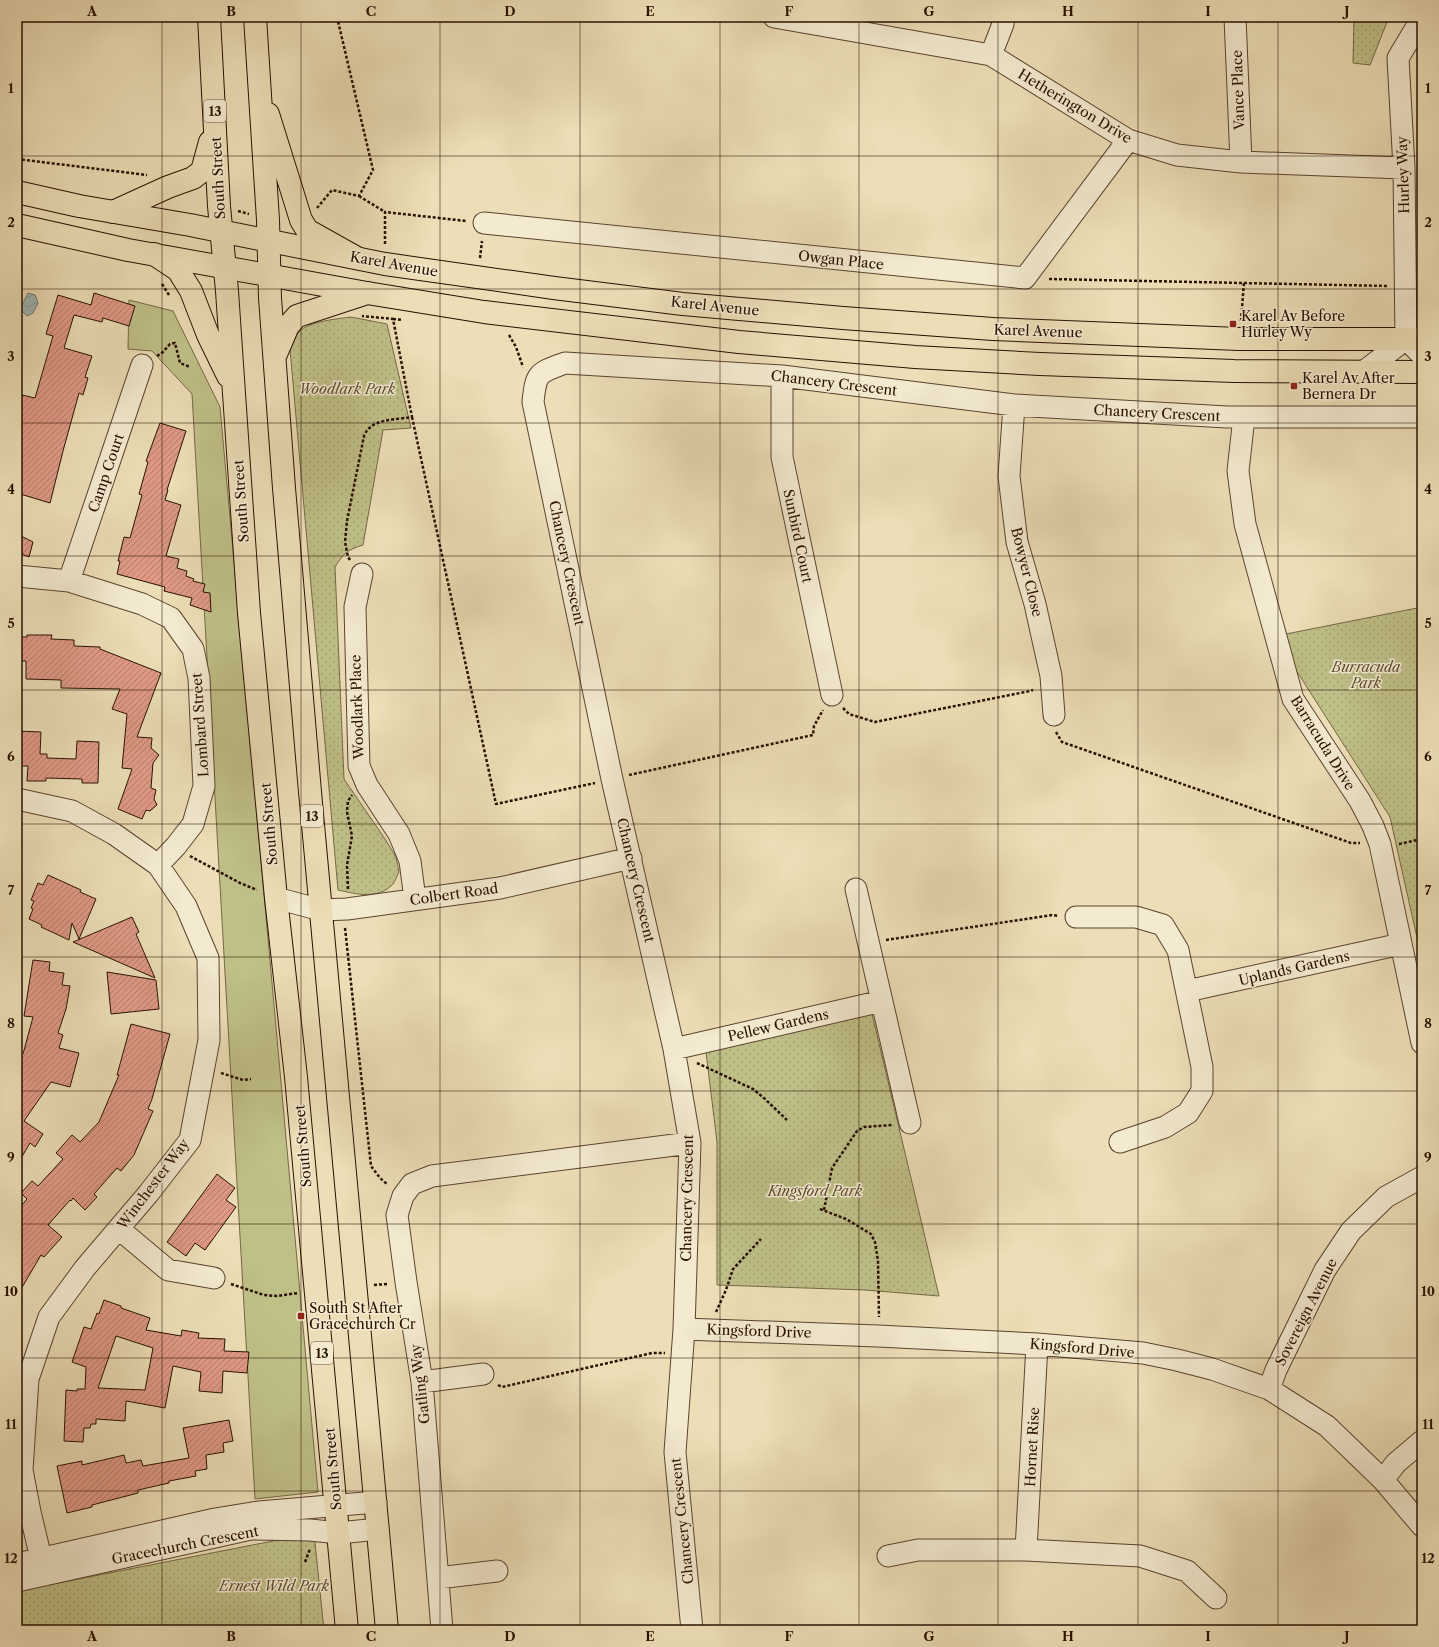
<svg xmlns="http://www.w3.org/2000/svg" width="1439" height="1647" font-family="'Libre Caslon Text',serif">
<defs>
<pattern id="park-dots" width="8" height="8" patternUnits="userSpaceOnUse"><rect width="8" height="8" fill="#bfbf88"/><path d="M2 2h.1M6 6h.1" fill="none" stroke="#a4a374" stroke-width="1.8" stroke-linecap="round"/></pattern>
<pattern id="water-waves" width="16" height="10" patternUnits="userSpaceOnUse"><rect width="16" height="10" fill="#9fb9ba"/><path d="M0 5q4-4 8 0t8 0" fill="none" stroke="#899e9e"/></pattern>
<pattern id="building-hatch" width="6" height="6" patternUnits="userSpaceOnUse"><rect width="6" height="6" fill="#e09a86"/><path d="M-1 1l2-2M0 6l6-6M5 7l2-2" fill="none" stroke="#b67c6b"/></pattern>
</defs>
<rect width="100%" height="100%" fill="#ecdeb6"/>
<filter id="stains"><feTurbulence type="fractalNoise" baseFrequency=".005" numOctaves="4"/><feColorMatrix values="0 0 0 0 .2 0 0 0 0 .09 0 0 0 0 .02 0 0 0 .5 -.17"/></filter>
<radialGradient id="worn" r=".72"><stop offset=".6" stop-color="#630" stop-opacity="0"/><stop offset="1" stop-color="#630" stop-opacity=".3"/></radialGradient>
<!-- green -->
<path fill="#bfbf88" stroke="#746844" d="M129,300L173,311L220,407L318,1492L255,1499L192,394L152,351L128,349Z"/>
<!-- park -->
<path fill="url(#park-dots)" stroke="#746844" d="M1354,17H1389L1370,65L1353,63Z
M351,317L387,324L411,428L383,430L363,545C347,550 343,554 335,567L344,779L385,839L396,857L399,872C397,876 395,881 393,884C378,900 356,894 338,890L290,349C293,344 295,336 299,332C309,321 337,319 351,317Z
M1422,607V960L1390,817L1294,667L1286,634Z
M872,1014L939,1296L865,1290L717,1285V1142L706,1052Z
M314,1533L324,1630H17V1591Z"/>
<!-- water -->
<path fill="url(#water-waves)" stroke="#707570" d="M28,293L35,295L38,303L33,313L27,316L20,309Z"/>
<!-- building -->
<path fill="url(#building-hatch)" stroke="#291001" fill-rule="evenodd" d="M94,293L135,306L129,326L103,318L102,322L74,315L64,348L92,356L85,377L88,378L83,395L79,393L63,451L50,503L17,493V416L22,395L35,398L53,336L46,334L58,295L91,305Z
M160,423L186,431L167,490H168L165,500L181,505L166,556L179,559L177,568L187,571L186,576L194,579L193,581L205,584L203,592L210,593L211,612L190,605L192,598L164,591L165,587L117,574L120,561H118L124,537L130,538L142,495L139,494L148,462L146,461Z
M17,534L33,542L29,557L17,552Z
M27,635H52L51,639L74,640V646L100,647V649L161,673L137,737L152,738L151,748L159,755L153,763L151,788L156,790L154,799L157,805L150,811L146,810L142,819L118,809L132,769L122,768L127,714L112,709L120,689L61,688V680L26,679V661H17V637H27Z
M17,731L41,732L40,754H47V758L76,759L77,741L99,742L98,783H82V779L46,778V781H27L28,766H17Z
M48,875L81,890L80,892L96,899L79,939L72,923L69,940L41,927L42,925L29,919L33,909L31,908L34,901L31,900L38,883L43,885Z
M132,917L139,932L136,934L155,978L73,942Z
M33,960L50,962L49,971L64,973L62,985L70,986L66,1009L58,1033L63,1035L59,1048L79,1053L70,1087L51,1082L24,1121L43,1134L35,1147L30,1143L17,1165V1052L23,1054L33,1017L24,1016Z
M107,972L156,980L159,1009L111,1014Z
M131,1024L170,1034L152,1099L148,1109L153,1111L134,1155L121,1171L117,1168L94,1194L97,1197L85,1210L73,1198L71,1201L70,1200L48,1225L62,1237L44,1257L41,1255L17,1296V1211L27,1199L21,1193L32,1181L38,1186L63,1159L56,1153L72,1135L80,1142L99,1122L119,1075H117Z
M217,1174L235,1188L226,1200L236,1207L205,1250L195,1243L186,1256L167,1242Z
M104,1300L121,1306V1308L150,1318L146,1330L181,1336L182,1330L199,1333L198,1338L225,1339L224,1351L249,1352L247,1373L223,1371L222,1393L199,1391L201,1372L173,1366L165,1408L126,1401L125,1421L96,1419V1424H91L90,1428H84L83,1442L64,1441L66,1390L77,1391V1389H85L86,1367L72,1362L84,1327L91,1329L97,1313L99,1314ZM116,1336L153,1348L145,1390L98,1388Z
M229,1420L233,1441L223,1443L224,1452L206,1455L207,1469L195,1471L196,1476L169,1481V1483L138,1490V1493L92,1505V1507L67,1513L57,1466L82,1461V1465L124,1455L126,1463L141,1460L143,1466L189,1458L183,1428Z"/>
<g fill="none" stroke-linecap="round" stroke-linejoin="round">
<!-- minor casing -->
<g stroke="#5a442e" stroke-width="23">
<path id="minor" d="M774,17L991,55L1128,140L1177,155L1241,162L1404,168
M1235,17L1241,162
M991,55L1003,24L1004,17
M484,223L1025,278L1128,140
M1406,339L1404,168L1398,58L1422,18
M1363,372L1406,339L1422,355
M782,376V457L832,695
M1014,405L1009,476L1017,542L1035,604L1051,676L1054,715
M1244,417L1238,471L1245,524L1293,699L1360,801L1373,826L1380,844L1422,1043
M362,574L355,607L359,766L367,785L399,834L410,861L415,899
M17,576L69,581L142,604L171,618L193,649L199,678L204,786L193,824L176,846L158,865
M69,581L142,365
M17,799L72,811L114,834L158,865L186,906L208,958L209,1040L190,1140L148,1194L85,1268L49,1317L28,1379L22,1470L30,1512L45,1575
M856,889L910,1123
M276,898L321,910L347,909L500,888L631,858
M1076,917H1136L1163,925L1178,950L1202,1067V1091L1188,1113L1165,1127L1120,1142
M1187,991L1401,944
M674,1049L882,1001
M119,1229L168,1270L214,1278
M684,1329L878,1336L1037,1344L1143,1353L1177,1360L1212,1369L1269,1389L1327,1426L1383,1480L1422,1526
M1037,1344L1026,1550L1140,1556L1187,1571L1216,1598
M422,1382L483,1374
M1269,1389L1276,1370L1325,1270L1351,1231L1386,1197L1422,1177
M1383,1480L1396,1463L1422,1441
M888,1556L918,1550H1026
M17,1564L215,1519L259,1512L376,1502
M438,1578L497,1571
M17,1581L251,1529L310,1530L339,1533L378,1529
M442,1630L422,1382L406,1282L397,1215L403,1196L412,1184L432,1176L690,1143
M692,1630L675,1452L684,1329L690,1143L674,1049L612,779L533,402C536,372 538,373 565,363L782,376L1014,405L1227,417H1422"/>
</g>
<!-- major casing -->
<g stroke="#291001" stroke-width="24">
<path id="major" d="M17,192L79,206L190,225L385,264L554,288L683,304L843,318L993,329L1239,339H1422
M17,225L128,250L367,293L484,312L739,342L915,357L1040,364L1234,371L1422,372"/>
</g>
<!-- highway casing -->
<g stroke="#291001" stroke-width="24">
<path id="highway" d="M209,17L219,206L227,291L249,613L276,898L296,1077L347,1630
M255,17L268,220L270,298L284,488L310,792L387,1630
M268,114L301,220L307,230L357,258
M113,212L168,187L193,178L202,171L210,142
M154,254L178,270L191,291L208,335L228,376
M276,354L288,326L297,316L367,293"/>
</g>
<!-- path -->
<path stroke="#291001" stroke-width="2.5" stroke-dasharray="3 2" stroke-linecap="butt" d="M17,159L147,175
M359,196L385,212
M317,208L332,190L359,196L373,170L337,17
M238,211L249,214
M385,244V212L466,221
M480,258L482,241
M1049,279L1388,286
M162,284L169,295
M393,319L403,320
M1241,321L1244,282
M509,335L516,347L523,367
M157,356L163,352L170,344L175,343L180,363L190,367
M412,417L496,804L595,783
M350,560L348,557L345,542L347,521L364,436C371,418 395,420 412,417L393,319L362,316
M843,708L849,714L875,722L1030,691L1033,690
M1056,732L1062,742L1351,843H1360
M629,775L813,735L814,726L823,710
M1399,844L1422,839
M190,856L240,883L257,890
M348,889L347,865L352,836L347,812L348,801L352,795
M345,928L371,1166L380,1178L388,1185
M886,940L1052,915L1058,916
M697,1063L753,1089L764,1098L787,1120
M221,1073L243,1080L251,1079
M820,1209L846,1219L871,1234L875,1242L878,1261L879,1317
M824,1210L832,1168L857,1131L864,1127L892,1125
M231,1284L264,1295L277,1296L298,1293
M374,1285L387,1284
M716,1312L726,1290L733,1269L761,1239
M498,1385L502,1387L652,1353H665
M305,1562L310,1549"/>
<!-- minor -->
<use href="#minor" stroke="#f3ead0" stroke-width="21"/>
<!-- major -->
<use href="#major" stroke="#ecdeb6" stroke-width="22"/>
<!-- highway -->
<use href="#highway" stroke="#ecdeb6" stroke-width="22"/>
</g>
<!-- grid -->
<path fill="none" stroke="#291001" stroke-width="1" stroke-opacity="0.55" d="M162,17V1630M301,17V1630M440,17V1630M580,17V1630M720,17V1630M859,17V1630M998,17V1630M1138,17V1630M1278,17V1630M17,156H1422M17,289H1422M17,423H1422M17,556H1422M17,690H1422M17,824H1422M17,957H1422M17,1091H1422M17,1224H1422M17,1358H1422M17,1491H1422"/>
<!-- markers -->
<g fill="#8f2418" stroke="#f3ead0" stroke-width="1.5">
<rect x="1229" y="320" width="8" height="8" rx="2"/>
<rect x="1290" y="382" width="8" height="8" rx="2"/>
<rect x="297" y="1312" width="8" height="8" rx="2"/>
</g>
<g text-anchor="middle" stroke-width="3" stroke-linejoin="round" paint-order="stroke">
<!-- shield labels -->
<g fill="#f3ead0" stroke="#66513f" stroke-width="1">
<rect x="204" y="100" width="22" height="22" rx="3"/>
<rect x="301" y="805" width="22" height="22" rx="3"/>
<rect x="311" y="1342" width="22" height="22" rx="3"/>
</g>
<g font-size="13" font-weight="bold" fill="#291001">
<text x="215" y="116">13</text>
<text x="312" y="821">13</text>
<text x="322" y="1358">13</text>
</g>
<!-- street labels -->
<g font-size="14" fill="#291001" stroke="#f3ead0">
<text transform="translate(1238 90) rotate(-92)" y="5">Vance Place</text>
<text transform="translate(1075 106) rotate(31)" y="5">Hetherington Drive</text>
<text transform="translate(1403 175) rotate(-92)" y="5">Hurley Way</text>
<text transform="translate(218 178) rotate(-93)" y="5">South Street</text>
<text transform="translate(841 260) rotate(6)" y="5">Owgan Place</text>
<text transform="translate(394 264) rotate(10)" y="5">Karel Avenue</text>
<text transform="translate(715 306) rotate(6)" y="5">Karel Avenue</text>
<text transform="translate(1038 331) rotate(2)" y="5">Karel Avenue</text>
<text transform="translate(834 383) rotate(7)" y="5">Chancery Crescent</text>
<text transform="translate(1157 413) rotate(3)" y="5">Chancery Crescent</text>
<text transform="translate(106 473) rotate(-71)" y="5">Camp Court</text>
<text transform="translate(241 501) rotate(-94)" y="5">South Street</text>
<text transform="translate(798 536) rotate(78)" y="5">Sunbird Court</text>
<text transform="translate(567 563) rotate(78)" y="5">Chancery Crescent</text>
<text transform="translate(1027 572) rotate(76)" y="5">Bowyer Close</text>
<text transform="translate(357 707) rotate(-92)" y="5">Woodlark Place</text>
<text transform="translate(200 725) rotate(-94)" y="5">Lombard Street</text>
<text transform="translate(1323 743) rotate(58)" y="5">Barracuda Drive</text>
<text transform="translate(269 824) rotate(-95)" y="5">South Street</text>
<text transform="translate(636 880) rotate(77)" y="5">Chancery Crescent</text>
<text transform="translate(454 894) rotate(-8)" y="5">Colbert Road</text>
<text transform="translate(1294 968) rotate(-13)" y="5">Uplands Gardens</text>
<text transform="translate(778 1025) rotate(-13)" y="5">Pellew Gardens</text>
<text transform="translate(303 1146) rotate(-95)" y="5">South Street</text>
<text transform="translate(153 1184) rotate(-53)" y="5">Winchester Way</text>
<text transform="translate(687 1198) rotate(-89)" y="5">Chancery Crescent</text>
<text transform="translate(1306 1312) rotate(-63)" y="5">Sovereign Avenue</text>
<text transform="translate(759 1331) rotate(2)" y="5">Kingsford Drive</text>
<text transform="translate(1082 1348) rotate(5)" y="5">Kingsford Drive</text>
<text transform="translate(420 1384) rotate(-97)" y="5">Gatling Way</text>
<text transform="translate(1032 1447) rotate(-87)" y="5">Hornet Rise</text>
<text transform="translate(333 1469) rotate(-95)" y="5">South Street</text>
<text transform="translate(682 1521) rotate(-96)" y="5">Chancery Crescent</text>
<text transform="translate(185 1545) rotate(-11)" y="5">Gracechurch Crescent</text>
</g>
<!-- poi labels -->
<g font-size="14" fill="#291001" stroke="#f3ead0" text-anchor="start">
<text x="1241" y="321">Karel Av Before<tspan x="1241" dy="16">Hurley Wy</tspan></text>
<text x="1302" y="383">Karel Av After<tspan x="1302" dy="16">Bernera Dr</tspan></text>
<text x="309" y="1313">South St After<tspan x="309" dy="16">Gracechurch Cr</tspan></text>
</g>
<!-- park labels -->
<g font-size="14" font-style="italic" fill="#5e4d30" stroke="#f3ead0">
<text x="347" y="394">Woodlark Park</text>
<text x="1366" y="672">Burracuda<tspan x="1366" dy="16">Park</tspan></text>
<text x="815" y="1196">Kingsford Park</text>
<text x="274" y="1591">Ernest Wild Park</text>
</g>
</g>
<!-- margin -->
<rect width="1439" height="1647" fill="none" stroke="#ecdeb6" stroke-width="44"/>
<rect x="22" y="22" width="1395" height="1603" fill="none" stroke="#291001" stroke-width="1.5"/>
<g font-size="13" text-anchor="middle" font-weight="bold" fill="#291001">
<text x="92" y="16">A</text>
<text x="231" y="16">B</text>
<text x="371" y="16">C</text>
<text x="510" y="16">D</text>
<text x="650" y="16">E</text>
<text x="789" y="16">F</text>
<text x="929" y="16">G</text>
<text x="1068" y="16">H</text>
<text x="1208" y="16">I</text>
<text x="1347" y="16">J</text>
<text x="11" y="93">1</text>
<text x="1428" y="93">1</text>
<text x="11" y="227">2</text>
<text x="1428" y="227">2</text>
<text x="11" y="361">3</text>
<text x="1428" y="361">3</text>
<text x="11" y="494">4</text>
<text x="1428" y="494">4</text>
<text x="11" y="628">5</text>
<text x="1428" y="628">5</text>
<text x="11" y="761">6</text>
<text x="1428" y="761">6</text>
<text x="11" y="895">7</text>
<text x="1428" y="895">7</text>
<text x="11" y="1028">8</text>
<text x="1428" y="1028">8</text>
<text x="11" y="1162">9</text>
<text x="1428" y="1162">9</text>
<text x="11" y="1296">10</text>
<text x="1428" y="1296">10</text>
<text x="11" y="1429">11</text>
<text x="1428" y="1429">11</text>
<text x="11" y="1563">12</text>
<text x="1428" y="1563">12</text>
<text x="92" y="1641">A</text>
<text x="231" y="1641">B</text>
<text x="371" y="1641">C</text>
<text x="510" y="1641">D</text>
<text x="650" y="1641">E</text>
<text x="789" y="1641">F</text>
<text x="929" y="1641">G</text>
<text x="1068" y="1641">H</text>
<text x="1208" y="1641">I</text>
<text x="1347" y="1641">J</text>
</g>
<rect width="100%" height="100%" filter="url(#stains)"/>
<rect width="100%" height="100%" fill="url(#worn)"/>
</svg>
